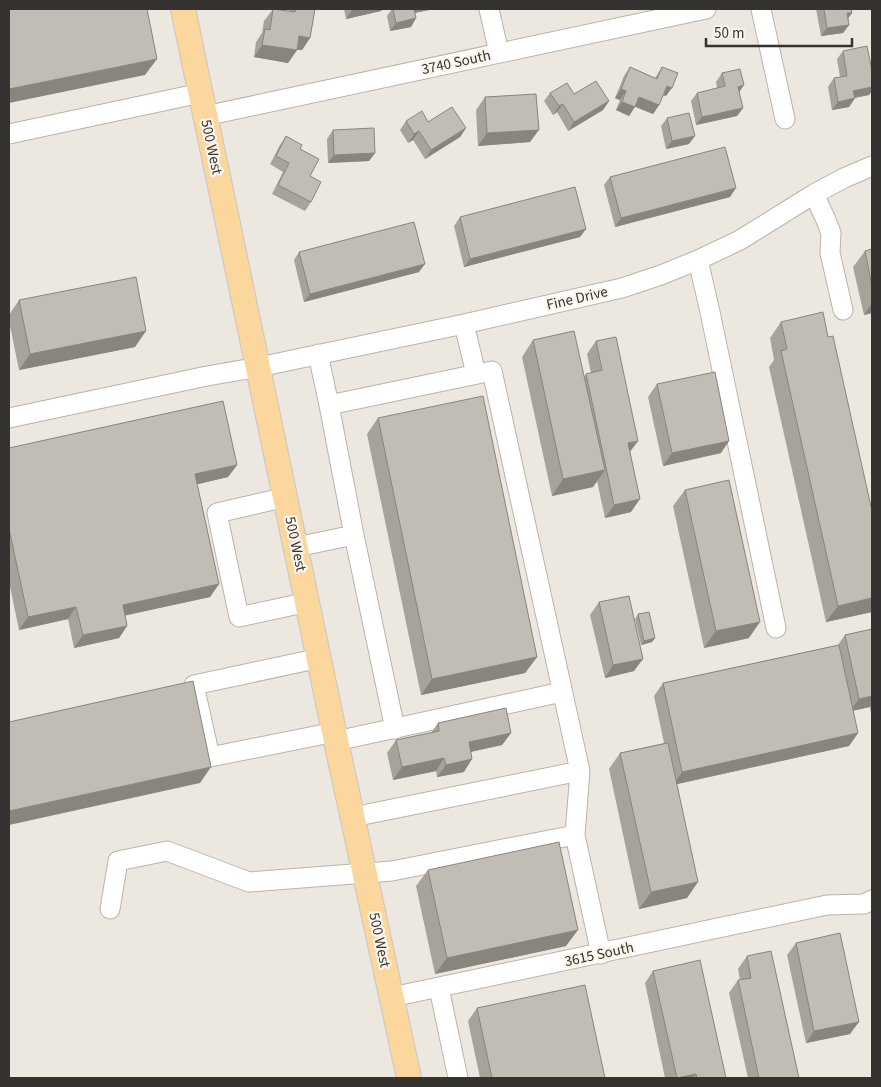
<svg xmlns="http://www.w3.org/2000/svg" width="881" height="1087" font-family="'Source Sans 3',sans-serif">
<rect width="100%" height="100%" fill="#ede8df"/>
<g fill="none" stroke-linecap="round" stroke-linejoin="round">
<!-- minor casing -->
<g stroke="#b9b4ab" stroke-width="21">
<path id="minor" d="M489,9L499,53
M761,9L785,119
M205,116L706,9
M9,134L201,93
M814,194L826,220L831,233L830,253L843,310
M698,260L710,312L776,628
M464,324L476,374
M318,354L329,405L354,535L395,729
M329,405L492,371L580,771L575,835L601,954
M9,418L207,376L259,367L464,324L622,288L661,275L698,260L740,240L814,194L844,178L872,166
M286,497L217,513L239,617L308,602
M296,547L354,535
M320,658L194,685L210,757L335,732
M336,741L562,692
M353,817L580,771
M110,909L118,861L167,851L249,882L392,871L575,835
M439,988L458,1078
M392,997L827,905L864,904L872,900"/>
</g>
<!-- major casing -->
<g stroke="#c6c6c5" stroke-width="26">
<path id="major" d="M183,9L336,741L409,1078"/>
</g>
<!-- minor -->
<use href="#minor" stroke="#fff" stroke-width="19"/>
<!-- major -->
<use href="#major" stroke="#fbd69d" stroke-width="24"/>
</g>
<!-- wall -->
<path fill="#a7a39b" d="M273,9L289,11L290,9H315L310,38L302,50H297L288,63L254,57L256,42L262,33L264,21Z
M344,9H383L381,11L346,19Z
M392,9H434L415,13L416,18L411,27L390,31L387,16Z
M816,9H851L852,13L848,18L849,25L843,33L821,36Z
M843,51L869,95L855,98L849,107L832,110L828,87L834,78L840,77L837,59Z
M630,67L655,78L662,67L666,96L663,95L659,105L653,114L635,106L629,116L616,110L620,100L615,98L624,76Z
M722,73L739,92L743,108L737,116L696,125L691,101L697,93L717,88L716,82Z
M550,93L574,94L609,101L603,110L568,131L557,112L553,115L544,101Z
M485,97L530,142L478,146L476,110Z
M667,118L689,144L666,149L661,126Z
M406,121L428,122L466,128L460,137L425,159L413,140L408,143L400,130Z
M333,130L375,153L369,161L328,163L327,139Z
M286,136L300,149L310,176L311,202L305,211L272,194L283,172L270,164L280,145Z
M610,177L730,197L615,227L604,185Z
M460,217L586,229L580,237L464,267L454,226Z
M872,249V313L864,315L853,267L865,251Z
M299,252L419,272L304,302L294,260Z
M19,300L135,347L19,370L9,321V315Z
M781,322L872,612L826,622L769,367L774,360L770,338Z
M533,340L584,377L586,374L591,373L587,354L596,341L638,441L630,451L631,512L605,518L597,481L593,487L552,496L522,357Z
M657,384L721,453L663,466L648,397Z
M378,418L537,657L525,673L421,695L367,434Z
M9,448L237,465L228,477L197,484L219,584L210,597L125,615L127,626L119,638L74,648L68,619L19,630L9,582Z
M685,490L749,638L704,648L673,506Z
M599,602L634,671L605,678L590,615Z
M638,614L655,638L652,642L641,645L635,619Z
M872,629V719L870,707L853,711L858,733L849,746L677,784L687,898L639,909L609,769L620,753L664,743L654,696L663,683L838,645L845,635Z
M438,723L511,733L502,745L471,752L464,772L437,777L436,771L393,780L387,753L396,740L431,733Z
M428,870L566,946L435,974L416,886Z
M796,943L850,1034L806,1043L787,955Z
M747,956L799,1078H748L729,993L738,980H740L738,969Z
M653,971L726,1078H665L645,983Z
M477,1008L605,1078H480L468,1021Z"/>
<!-- shaded-wall -->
<path fill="#88847e" d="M359,9H383L381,11L346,19L352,10Z
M412,9H434L408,14Z
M847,13H852L846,21Z
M416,18L411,27L390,31L396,23Z
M849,25L843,33L821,36L827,28Z
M299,36L310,38L302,50L290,49Z
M262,45L297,50L288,63L254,57Z
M157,59L145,75L9,103V89Z
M744,85L738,94V87Z
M667,86L672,88L666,96L661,94Z
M872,87V91L869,95L847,99L853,91Z
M621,89L626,91L620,100L615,98Z
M639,97L659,105L653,114L633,106Z
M855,98L849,107L832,110L838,102Z
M609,101L603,110L568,131L574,122Z
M622,102L635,107L629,116L616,110Z
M563,104L557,112L553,115L559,106Z
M743,108L737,116L696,125L702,117Z
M466,128L460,137L425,159L431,150Z
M539,130L530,142L478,146L487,133Z
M419,131L413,140L408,143L414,134Z
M695,136L689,144L666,149L672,141Z
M375,153L369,161L328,163L334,155Z
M736,188L730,197L615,227L621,218Z
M586,229L580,237L464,267L470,259Z
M425,264L419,272L304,302L310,294Z
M872,303V313L864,315Z
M146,331L135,347L19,370L30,354Z
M638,441L629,453L628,443Z
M729,441L721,453L663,466L672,453Z
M237,465L228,477L186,487L195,474Z
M605,470L593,487L552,496L563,479Z
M640,499L631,512L605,518L614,505Z
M219,584L210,597L114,618L123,605Z
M872,598V612L826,622L838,606Z
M76,607L68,619L19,630L28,617Z
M760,622L749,638L704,648L716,631Z
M127,626L119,638L74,648L83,635Z
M655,638L652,642L641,645L644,641Z
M537,657L525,673L421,695L432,679Z
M643,659L634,671L605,678L613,665Z
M872,696V704L870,707L850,711L859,699Z
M511,733L502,745L460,754L469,742Z
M858,733L849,746L673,785L682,772Z
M444,758L436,771L393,780L402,767Z
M472,759L464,772L437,777L446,765Z
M211,767L200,783L9,825V811Z
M698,882L687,898L639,909L651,892Z
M578,930L566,946L435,974L447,958Z
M859,1022L850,1034L806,1043L814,1031Z
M696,1074L692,1078H677Z"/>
<!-- building -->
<path fill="#c2bdb4" stroke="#88847e" d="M9,9H147L157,59L9,89Z
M273,9L295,12L296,9H315L310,38L299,36L297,50L262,45L265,29L270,30Z
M393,9H414L416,18L396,23Z
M824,9H851L852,13H847L849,25L827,28Z
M867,46L872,71V87L853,91L855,98L838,102L834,78L847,76L843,51Z
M630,67L657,79L662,67L678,73L672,88L667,86L659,105L639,97L635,107L622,102L626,91L621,89Z
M740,69L744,85L738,87L743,108L702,117L697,93L725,86L722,73Z
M596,81L609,101L574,122L563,104L559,106L550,93L567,83L574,94Z
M536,94L539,130L487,133L485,97Z
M452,107L466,128L431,150L419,131L414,134L406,121L422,111L428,122Z
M689,113L695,136L672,141L667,118Z
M374,128L375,153L334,155L333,130Z
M286,136L302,145L300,149L319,159L310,176L321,182L311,202L278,185L289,163L276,156Z
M725,147L736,188L621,218L610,177Z
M575,187L586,229L470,259L460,217Z
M414,222L425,264L310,294L299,252Z
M872,249V286L865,251Z
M136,277L146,331L30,354L19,300Z
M823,312L828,337L833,336L872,511V598L838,606L781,351L787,349L781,322Z
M574,331L605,470L563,479L533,340Z
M616,337L638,441L628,443L640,499L614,505L586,374L602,370L596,341Z
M715,372L729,441L672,453L657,384Z
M483,396L537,657L432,679L378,418Z
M223,401L237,465L195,474L219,584L123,605L127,626L83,635L76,607L28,617L9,529V448Z
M729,480L760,622L716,631L685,490Z
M629,596L643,659L613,665L599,602Z
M649,612L655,638L644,641L638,614Z
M872,629V696L859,699L845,635Z
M839,645L858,733L682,772L663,683Z
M193,681L211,767L9,811V722Z
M506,708L511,733L469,742L472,759L446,765L444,758L402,767L396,740L439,731L438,723Z
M668,743L698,882L651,892L620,753Z
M559,842L578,930L447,958L428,870Z
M840,933L859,1022L814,1031L796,943Z
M771,951L799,1078H759L738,980L751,978L747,956Z
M700,960L726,1078H697L696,1074L677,1078L653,971Z
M585,985L605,1078H492L477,1008Z"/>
<g text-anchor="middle" stroke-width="4.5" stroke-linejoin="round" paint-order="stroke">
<!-- street labels -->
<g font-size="15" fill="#353330" stroke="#fbf5ec">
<text transform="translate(456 62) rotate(-12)" y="5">3740 South</text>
<text transform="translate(212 147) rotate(78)" y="5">500 West</text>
<text transform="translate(577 298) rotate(-13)" y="5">Fine Drive</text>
<text transform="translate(296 544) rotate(78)" y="5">500 West</text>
<text transform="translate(380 940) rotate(78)" y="5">500 West</text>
<text transform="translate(599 954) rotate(-12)" y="5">3615 South</text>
</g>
</g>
<!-- border -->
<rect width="881" height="1087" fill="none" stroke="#353330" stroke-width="20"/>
<!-- scale -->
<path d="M706 38v8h146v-8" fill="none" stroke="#353330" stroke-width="2.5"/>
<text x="714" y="38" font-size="15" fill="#353330" stroke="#fbf5ec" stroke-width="4" paint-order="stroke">50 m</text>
</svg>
